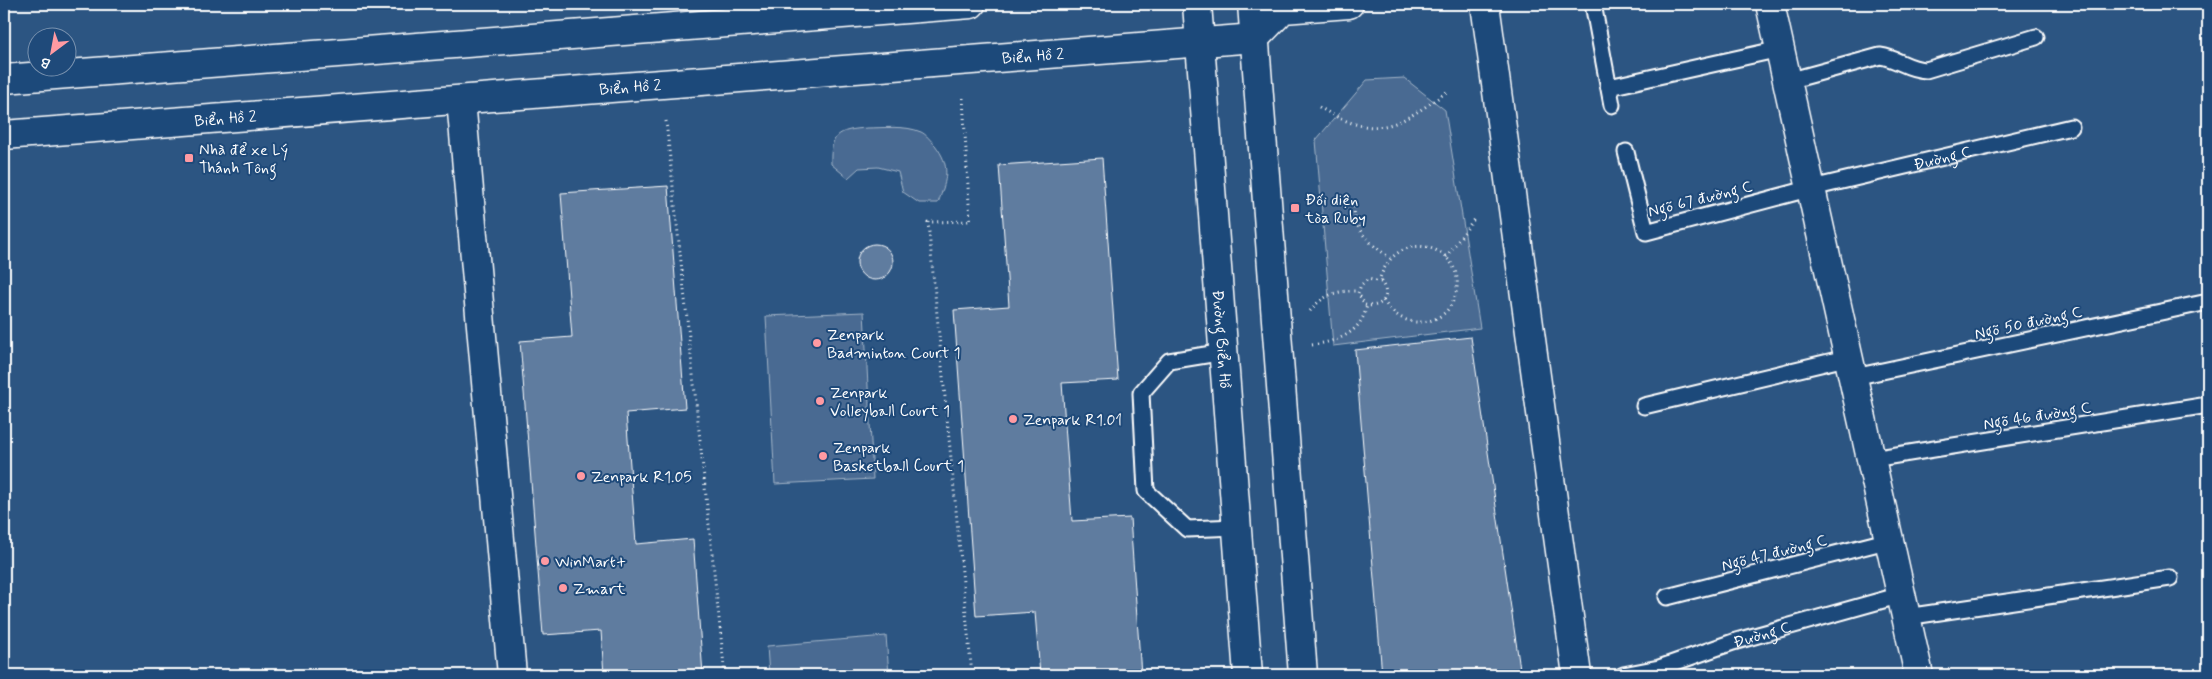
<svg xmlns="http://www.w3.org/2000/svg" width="2212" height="679" font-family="Mynerve,sans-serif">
<rect width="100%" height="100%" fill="#2c5582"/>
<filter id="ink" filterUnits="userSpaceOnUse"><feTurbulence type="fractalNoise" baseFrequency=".02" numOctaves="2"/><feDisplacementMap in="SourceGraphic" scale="10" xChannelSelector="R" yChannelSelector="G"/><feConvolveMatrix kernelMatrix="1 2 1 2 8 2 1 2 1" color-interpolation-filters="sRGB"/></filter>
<g filter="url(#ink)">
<!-- green -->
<path fill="#486b92" stroke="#a4b5c8" d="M1404,78L1445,110L1480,328L1333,346L1316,140L1367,80Z
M867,128C883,128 905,125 921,132C926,134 931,141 935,145C951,166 947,179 938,203H919L903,192L898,172L878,167L859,168L848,178L831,164C830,134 838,130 867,128Z
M864,312L873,479L775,484L766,316Z
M886,636L889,675H769L767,646Z"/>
<!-- building -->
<path fill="#5e7c9f" stroke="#fff" d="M1102,158L1118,380L1062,383L1072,521L1130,518L1141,675H1040L1035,612L976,616L954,310L1009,306L999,165Z
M668,186L685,408L626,413L636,544L693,539L703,675H604L601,631L543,635L520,341L572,337L561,193Z
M857 262a18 18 0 1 1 36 0a18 18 0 1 1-36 0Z
M1471,337L1520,669L1488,675H1382L1355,350Z"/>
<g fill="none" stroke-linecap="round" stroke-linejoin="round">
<!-- service casing -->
<g stroke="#fff" stroke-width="19">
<g id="service">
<path d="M1593,4L1612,105"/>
<path d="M1788,81L1880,56C1900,59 1906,69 1926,70L2036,37"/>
<path d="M1609,87L1780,49"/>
<path id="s1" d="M1626,152L1646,232L1812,188L2071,127"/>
<path d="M1224,352L1169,361L1141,393L1146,491L1187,529L1237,527"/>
<path d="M1854,377L2208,302"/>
<path d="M1644,406L1850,357"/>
<path d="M1872,459L2208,405"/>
<path d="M1667,597L1890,540"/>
<path d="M1906,617L2170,578"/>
<path id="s2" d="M1623,675L1659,668L1733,642L1901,595"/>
</g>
</g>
<!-- minor casing -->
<g stroke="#fff" stroke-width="31">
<path id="minor" d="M1485,4L1577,675
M1770,4L1919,675
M1255,38L1283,9L1349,4
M461,100L512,675"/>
</g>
<!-- tertiary casing -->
<g stroke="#fff" stroke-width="31">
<g id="tertiary">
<path id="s3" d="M1197,4L1248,675"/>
<path d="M1252,4L1303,675"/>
<path d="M4,79L971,4"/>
<path id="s4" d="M4,135L1255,38"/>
</g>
</g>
<!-- path -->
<path stroke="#fff" stroke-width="3" stroke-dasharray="1 4" stroke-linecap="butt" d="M963,98L970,221L928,222L972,675
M1319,107C1377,142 1397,127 1448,91
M666,121L725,675
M1355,202C1350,229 1370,243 1390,258
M1446,257L1474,219
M1381,282L1368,279L1361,285L1358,293L1365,305C1376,308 1389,302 1385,289C1383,284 1381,282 1380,278C1401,218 1478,253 1452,303C1446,315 1435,321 1421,322C1405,323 1392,314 1383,300
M1310,311C1323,295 1337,290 1358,291
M1312,345C1338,341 1361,334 1367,305"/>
<!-- service -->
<use href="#service" stroke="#1f4a7a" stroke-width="15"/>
<!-- minor -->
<use href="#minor" stroke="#1f4a7a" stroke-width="28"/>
<!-- tertiary -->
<use href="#tertiary" stroke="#1f4a7a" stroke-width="28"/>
</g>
</g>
<!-- markers -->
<g fill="#ff9aa2" stroke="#1f4a7a" stroke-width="2">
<rect x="184" y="153" width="10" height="10" rx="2.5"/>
<rect x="1290" y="203" width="10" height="10" rx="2.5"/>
<circle cx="817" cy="343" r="5"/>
<circle cx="820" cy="401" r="5"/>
<circle cx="1013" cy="419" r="5"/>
<circle cx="823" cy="456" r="5"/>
<circle cx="581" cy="476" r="5"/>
<circle cx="545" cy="561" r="5"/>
<circle cx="563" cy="588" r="5"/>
</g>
<g text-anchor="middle" stroke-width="4" stroke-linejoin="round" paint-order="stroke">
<!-- street labels -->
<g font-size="16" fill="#fff" stroke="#1f4a7a">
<text dy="6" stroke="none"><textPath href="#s4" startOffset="1032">Biển Hồ 2</textPath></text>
<text dy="6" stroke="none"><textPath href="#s4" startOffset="628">Biển Hồ 2</textPath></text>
<text dy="6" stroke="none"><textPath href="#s4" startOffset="222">Biển Hồ 2</textPath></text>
<text dy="6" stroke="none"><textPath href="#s1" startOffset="388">Đường C</textPath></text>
<text transform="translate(1700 198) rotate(-14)" y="6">Ngõ 67 đường C</text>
<text transform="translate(2028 322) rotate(-12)" y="6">Ngõ 50 đường C</text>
<text dy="6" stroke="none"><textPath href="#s3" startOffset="336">Đường Biển Hồ</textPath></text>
<text transform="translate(2037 415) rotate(-9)" y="6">Ngõ 46 đường C</text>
<text transform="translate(1774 552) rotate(-14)" y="6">Ngõ 47 đường C</text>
<text dy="6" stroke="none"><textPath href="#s2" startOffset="145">Đường C</textPath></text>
</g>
<!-- poi labels -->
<g font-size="16" fill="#fff" stroke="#1f4a7a" text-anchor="start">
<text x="199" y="155">Nhà để xe Lý<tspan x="199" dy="18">Thánh Tông</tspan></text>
<text x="1305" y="205">Đối diện<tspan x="1305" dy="18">tòa Ruby</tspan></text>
<text x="827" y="340">Zenpark<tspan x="827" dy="18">Badminton Court 1</tspan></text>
<text x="830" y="398">Zenpark<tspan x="830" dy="18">Volleyball Court 1</tspan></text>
<text x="1023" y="425">Zenpark R1.01</text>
<text x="833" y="453">Zenpark<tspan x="833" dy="18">Basketball Court 1</tspan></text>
<text x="591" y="482">Zenpark R1.05</text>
<text x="555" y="567">WinMart+</text>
<text x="573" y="594">Zmart</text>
</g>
</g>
<!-- margin -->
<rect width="2212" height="679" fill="none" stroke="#1f4a7a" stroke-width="20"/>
<rect x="10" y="10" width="2192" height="659" fill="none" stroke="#fff" stroke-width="2" filter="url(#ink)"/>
<!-- north arrow -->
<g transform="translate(52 52) rotate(212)"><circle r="24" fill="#1f4a7a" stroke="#7992af"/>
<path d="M0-4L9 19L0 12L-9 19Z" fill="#ff9aa2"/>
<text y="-8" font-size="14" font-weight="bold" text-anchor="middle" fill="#ffffff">B</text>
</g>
</svg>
